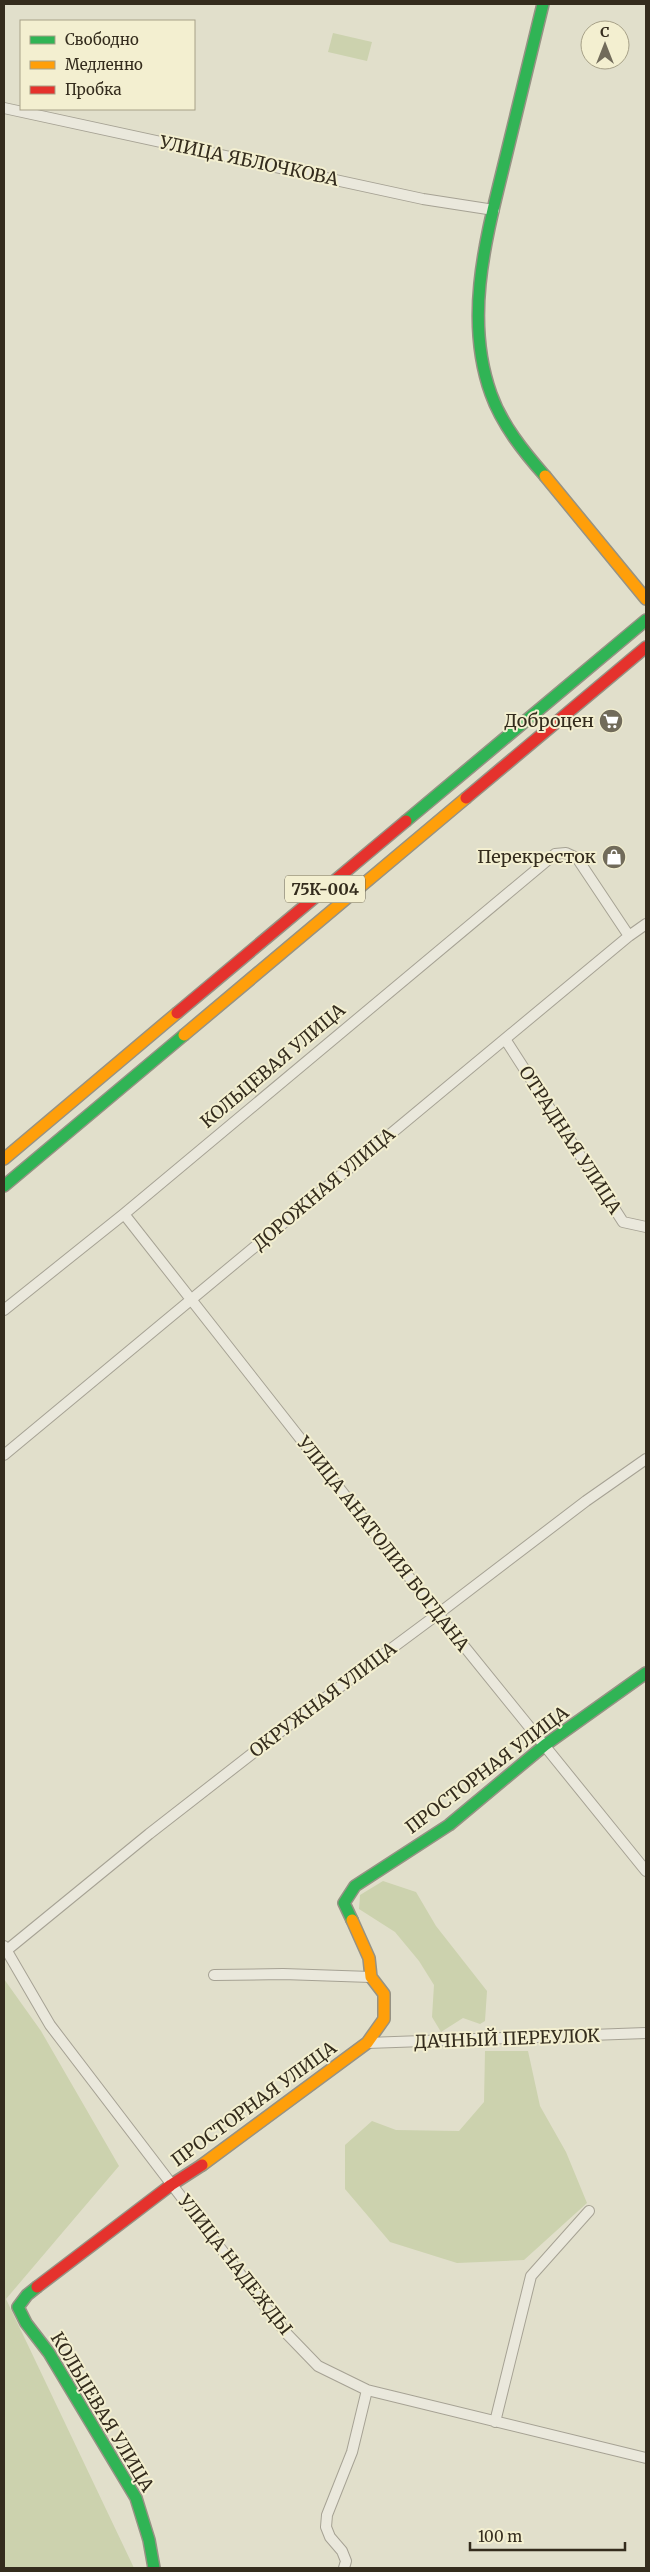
<svg xmlns="http://www.w3.org/2000/svg" width="650" height="2572" font-family="Merriweather,serif">
<rect width="100%" height="100%" fill="#e1dfcb"/>
<!-- green -->
<path fill="#ccd2ae" d="M333,33L372,42L367,61L328,52Z
M383,1881L416,1892L436,1926L487,1991L485,2021L480,2024L463,2018L441,2032L432,2017L434,1985L419,1961L395,1932L359,1909L360,1895Z
M4,1979L41,2031L119,2166L6,2299L134,2568H4Z
M485,2051H528L540,2106L566,2152L587,2203L524,2260L457,2263L390,2242L345,2189V2145L372,2121L396,2130L459,2131L484,2102Z"/>
<g fill="none" stroke-linecap="round" stroke-linejoin="round">
<!-- street casing -->
<g stroke="#a6a294" stroke-width="12">
<path id="street" d="M4,108L423,199L494,210
M505,1039L623,1222L646,1227
M124,1214L438,1614L646,1871
M4,1310L124,1214L555,854L566,853L577,858L629,936
M4,1455L629,936L646,924
M4,1946L50,2025L263,2304L288,2335L318,2366L367,2390L646,2458
M7,1950L149,1834L294,1721L438,1614L586,1501L646,1459
M214,1975L283,1974L371,1977
M367,2043L646,2033
M495,2422L531,2276L589,2211
M344,2568L346,2561L342,2551L330,2537L326,2527L327,2515L352,2452L367,2390"/>
</g>
<!-- fast casing -->
<g stroke="#969284" stroke-width="14">
<path id="fast" d="M543,4C531,52 520,100 508,148C489,228 462,313 491,394C502,425 524,452 545,476
M406,821L646,620
M4,1186L184,1035
M352,1920L344,1903L355,1886L449,1825L545,1745L646,1673
M37,2287L27,2295L18,2307L26,2323L49,2353L136,2498L149,2540L154,2568"/>
</g>
<!-- slow casing -->
<g stroke="#969284" stroke-width="14">
<path id="slow" d="M545,476L646,599
M184,1035L466,798
M4,1159L177,1013
M202,2165L367,2043L384,2019V1994L371,1977L369,1958L352,1920"/>
</g>
<!-- jam casing -->
<g stroke="#969284" stroke-width="14">
<path id="jam" d="M466,798L646,647
M177,1013L406,821
M37,2287L171,2185L202,2165"/>
</g>
<!-- street -->
<use href="#street" stroke="#eae8dc" stroke-width="10"/>
<!-- fast -->
<use href="#fast" stroke="#30b455" stroke-width="11"/>
<!-- slow -->
<use href="#slow" stroke="#ff9f0a" stroke-width="11"/>
<!-- jam -->
<use href="#jam" stroke="#e5322d" stroke-width="11"/>
</g>
<!-- icons -->
<defs>
<g id="supermarket-disc" transform="scale(1.25)"><circle r="9.5" fill="#716b5a" stroke="#f3efd0"/><path d="M-6-5.5h2.5l.6 2H6L4.5 2H-2.5L-4.4-4H-6ZM-1.5 3.2a1.3 1.3 0 1 0 .1 0ZM3 3.2a1.3 1.3 0 1 0 .1 0Z" fill="#fff"/></g>
<g id="shop-disc" transform="scale(1.25)"><circle r="9.5" fill="#716b5a" stroke="#f3efd0"/><path d="M-5-2.5h2.3a2.7 3.5 0 0 1 5.4 0H5L5.5 6h-11ZM-1.5-2.5h3a1.5 2.3 0 0 0-3 0Z" fill="#fff"/></g>
</defs>
<g fill-rule="evenodd">
<use href="#supermarket-disc" x="611" y="721"/>
<use href="#shop-disc" x="614" y="857"/>
</g>
<g text-anchor="middle" stroke-width="4" stroke-linejoin="round" paint-order="stroke">
<!-- shield labels -->
<rect fill="#f3efd0" stroke="#6d6653" stroke-width="1" x="285" y="875.5" width="80" height="27" rx="4"/>
<g font-size="16" font-weight="bold" fill="#342c1d">
<text x="325" y="895">75К-004</text>
</g>
<!-- street labels -->
<g font-size="18" fill="#342c1d" stroke="#f3efd0">
<text transform="translate(249 161) rotate(12)" y="6">УЛИЦА ЯБЛОЧКОВА</text>
<text transform="translate(273 1066) rotate(-40)" y="6">КОЛЬЦЕВАЯ УЛИЦА</text>
<text transform="translate(570 1140) rotate(57)" y="6">ОТРАДНАЯ УЛИЦА</text>
<text transform="translate(324 1189) rotate(-40)" y="6">ДОРОЖНАЯ УЛИЦА</text>
<text transform="translate(383 1544) rotate(52)" y="6">УЛИЦА АНАТОЛИЯ БОГДАНА</text>
<text transform="translate(323 1700) rotate(-37)" y="6">ОКРУЖНАЯ УЛИЦА</text>
<text transform="translate(487 1770) rotate(-37)" y="6">ПРОСТОРНАЯ УЛИЦА</text>
<text transform="translate(507 2039) rotate(-2)" y="6">ДАЧНЫЙ ПЕРЕУЛОК</text>
<text transform="translate(254 2104) rotate(-36)" y="6">ПРОСТОРНАЯ УЛИЦА</text>
<text transform="translate(235 2265) rotate(52)" y="6">УЛИЦА НАДЕЖДЫ</text>
<text transform="translate(102 2412) rotate(59)" y="6">КОЛЬЦЕВАЯ УЛИЦА</text>
</g>
<!-- poi labels -->
<g font-size="18" fill="#342c1d" stroke="#f3efd0" text-anchor="end">
<text x="594" y="727">Доброцен</text>
<text x="596" y="863">Перекресток</text>
</g>
</g>
<!-- border -->
<rect width="650" height="2572" fill="none" stroke="#342c1d" stroke-width="10"/>
<!-- legend -->
<rect x="20" y="20" width="175" height="90" fill="#f3efd0" stroke="#a7a188"/>
<rect x="30" y="36" width="25" height="8" fill="#30b455" stroke="#a7a188"/>
<text x="65" y="45" font-size="15" fill="#342c1d">Свободно</text>
<rect x="30" y="61" width="25" height="8" fill="#ff9f0a" stroke="#a7a188"/>
<text x="65" y="70" font-size="15" fill="#342c1d">Медленно</text>
<rect x="30" y="86" width="25" height="8" fill="#e5322d" stroke="#a7a188"/>
<text x="65" y="95" font-size="15" fill="#342c1d">Пробка</text>
<!-- north arrow -->
<g transform="translate(605 45)"><circle r="24" fill="#f3efd0" stroke="#a7a188"/>
<path d="M0-4L9 19L0 12L-9 19Z" fill="#716b5a"/>
<text y="-8" font-size="14" font-weight="bold" text-anchor="middle" fill="#342c1d">С</text>
</g>
<!-- scale -->
<path d="M470 2542v8h155v-8" fill="none" stroke="#342c1d" stroke-width="2.5"/>
<text x="478" y="2542" font-size="15" fill="#342c1d" stroke="#f3efd0" stroke-width="4" paint-order="stroke">100 m</text>
</svg>
